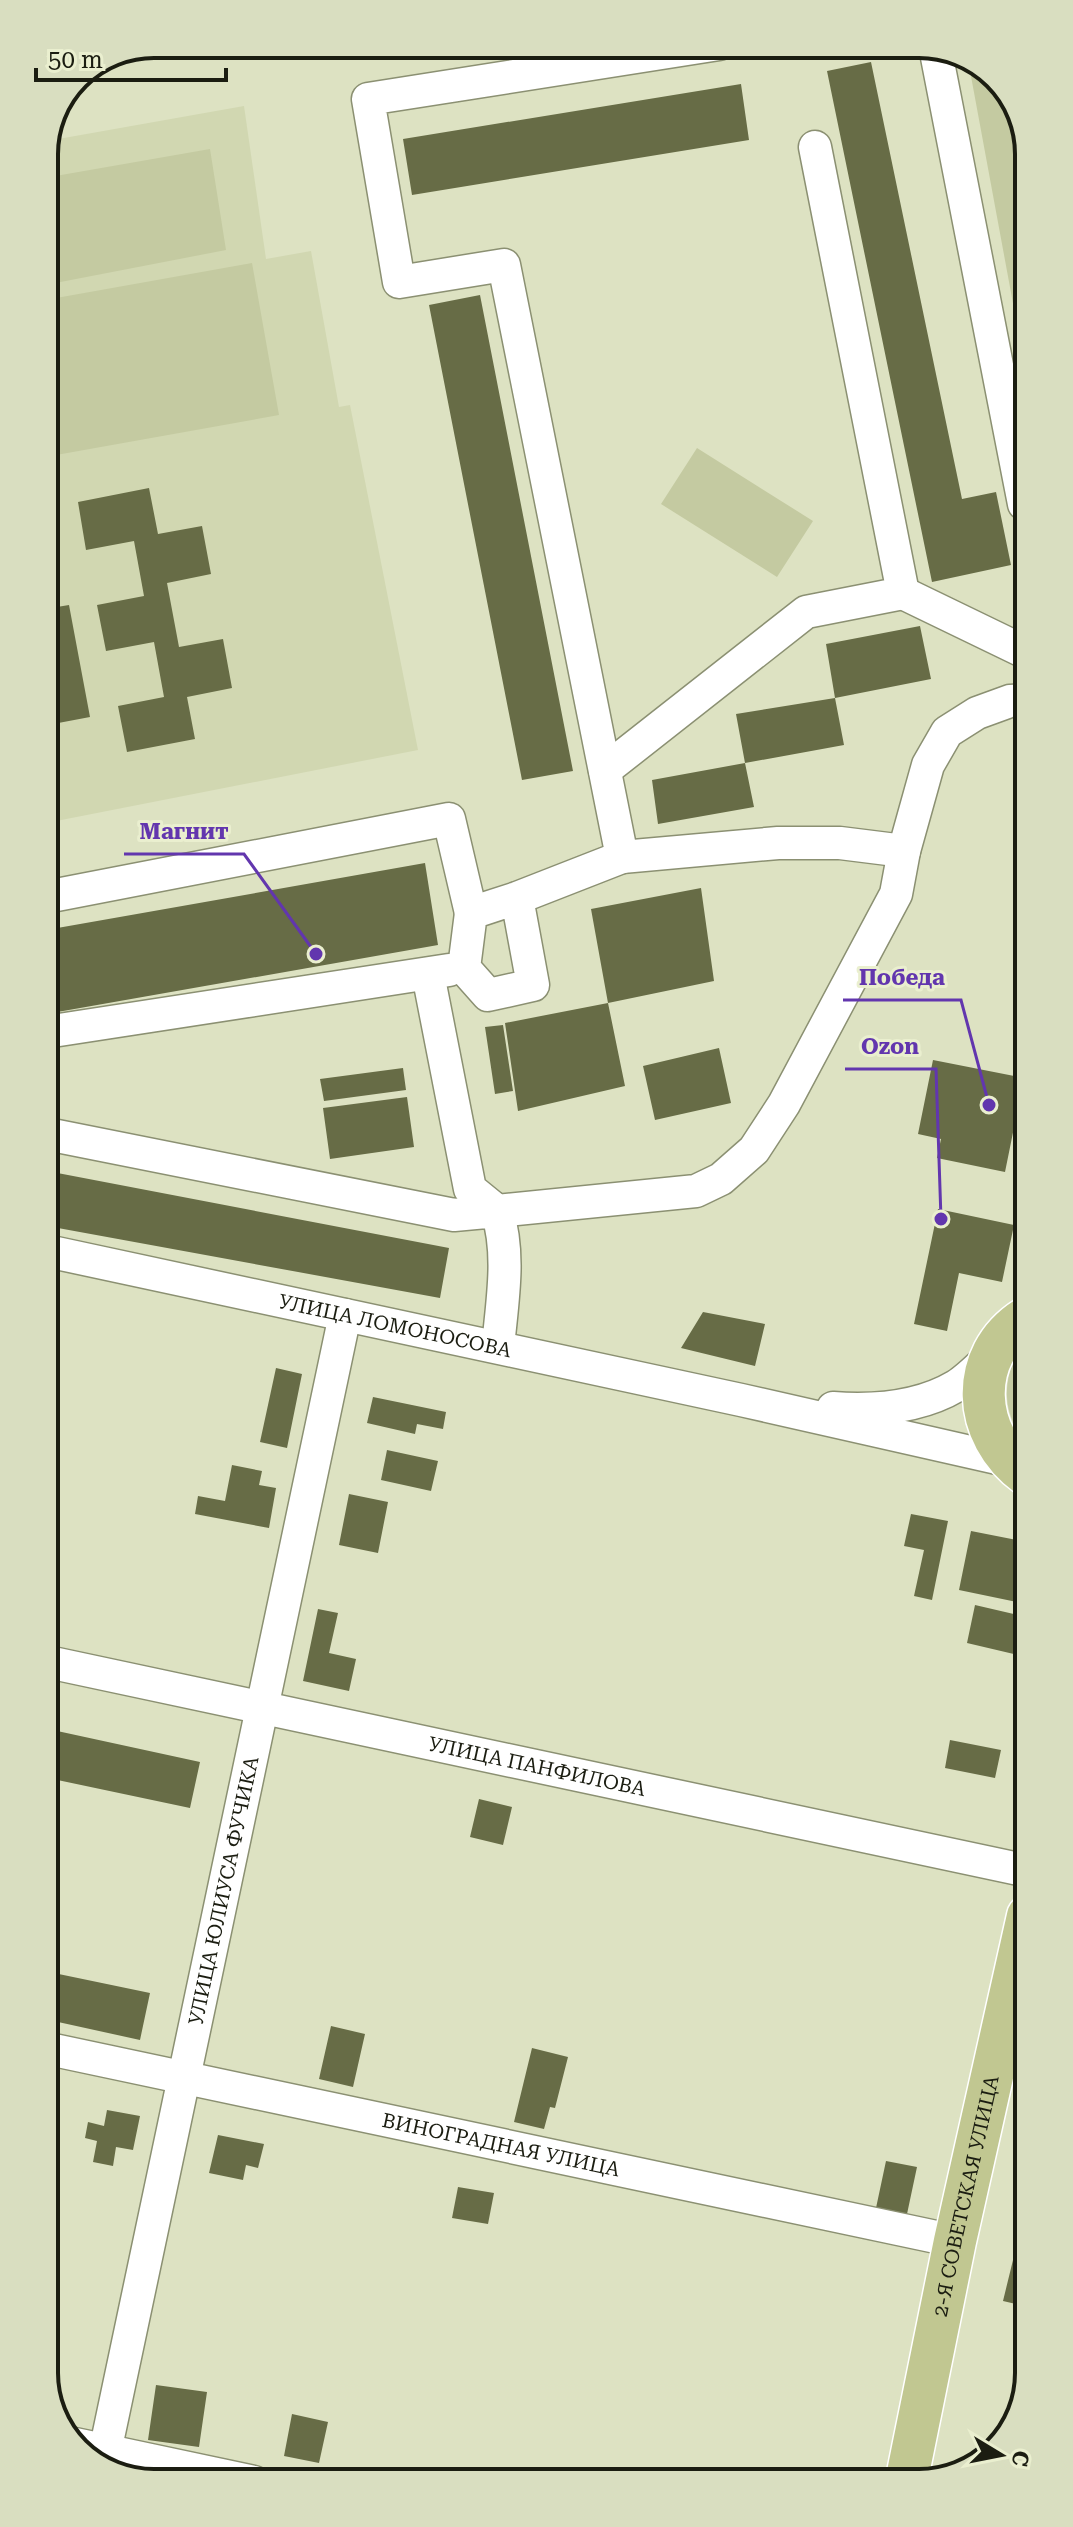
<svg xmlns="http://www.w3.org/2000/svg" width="1073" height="2527" font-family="'Roboto Serif',serif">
<rect width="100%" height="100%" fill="#dde2c2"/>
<!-- built -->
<path fill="#d1d7b1" d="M244,106L266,259L311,251L339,407L350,405L418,750L46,823L44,147L47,141Z"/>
<!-- green -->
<path fill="#c4caa1" d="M968,60L986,67L1023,119L1024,363Z
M210,149L226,250L45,285L44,178Z
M252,263L279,415L45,457V300Z
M697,448L813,521L777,577L661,504Z
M1026,1338L1027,1442C997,1411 1004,1370 1026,1338Z"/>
<!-- building -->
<path fill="#676c46" d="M871,62L962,499L996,492L1011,565L932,582L827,71Z
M741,84L749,140L412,195L403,139Z
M480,295L573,771L522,780L429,305Z
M149,488L158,534L202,526L211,574L167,583L179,647L223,639L232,688L187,697L195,739L127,752L118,706L164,697L154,642L106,651L97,605L144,596L134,541L86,550L78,502Z
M69,605L90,717L53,724L46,683L45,609Z
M920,626L931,679L835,698L844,745L745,763L736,714L835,698L826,644Z
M745,763L754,807L658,824L652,780Z
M425,863L438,945L46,1014V930Z
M701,888L714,981L608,1003L591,909Z
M608,1003L625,1086L518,1111L505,1023Z
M503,1025L513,1091L495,1094L485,1027Z
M719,1048L731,1103L655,1120L643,1066Z
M933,1060L1024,1078L1005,1172L937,1158L941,1139L918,1134Z
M403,1068L406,1090L324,1101L320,1079Z
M407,1097L414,1147L330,1159L323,1108Z
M47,1171L449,1248L440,1298L47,1226Z
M938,1209L1014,1225L1002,1282L959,1273L947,1331L914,1324Z
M703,1312L765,1324L755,1366L681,1348Z
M276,1368L302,1374L287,1448L260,1442Z
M373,1397L446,1412L443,1429L417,1424L415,1434L367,1423Z
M387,1450L438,1461L431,1491L381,1480Z
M232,1465L262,1471L259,1485L276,1488L269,1528L195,1514L198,1496L225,1501Z
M349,1494L388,1502L378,1553L339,1545Z
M911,1514L948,1521L932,1600L914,1596L924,1550L904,1546Z
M971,1531L1027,1542V1604L959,1590Z
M975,1605L1027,1617L1018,1655L967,1643Z
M318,1609L338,1613L329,1653L356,1659L349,1691L303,1681Z
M48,1729L200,1762L190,1808L48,1778Z
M950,1740L1001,1750L995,1778L945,1768Z
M479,1799L512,1807L503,1845L470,1837Z
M49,1972L150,1993L140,2040L49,2020Z
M331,2026L365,2034L353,2087L319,2079Z
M532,2048L568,2057L555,2108L550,2107L544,2129L514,2122Z
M107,2110L140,2116L133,2150L116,2147L113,2166L93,2162L97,2141L85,2138L88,2122L104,2126Z
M218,2135L264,2144L258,2168L246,2165L243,2180L209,2173Z
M886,2161L917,2167L907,2214L876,2208Z
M458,2187L494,2193L488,2224L452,2218Z
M1013,2260L1029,2264V2307L1003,2301Z
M156,2385L207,2392L199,2447L148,2440Z
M292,2414L328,2422L319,2463L284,2456Z"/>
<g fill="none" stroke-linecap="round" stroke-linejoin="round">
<!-- minor casing -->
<g stroke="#8b9072" stroke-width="35">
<g id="minor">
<path d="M935,47L1024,504"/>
<path d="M903,593L1025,652"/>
<path d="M605,770L806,612L903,593L815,147"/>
<path d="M622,857L778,843H840L904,851"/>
<path d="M46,897L449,819L471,913"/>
<path d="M517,898L533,985L488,995L464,968L471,913L517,898L622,857L504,265L399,282L368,99L719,44"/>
<path d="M428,974L470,1189L497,1211L696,1191L721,1179L754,1150L784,1104L896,894L904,851L928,765L947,732L977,713L1010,701L1025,700"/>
<path d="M46,1032L449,970"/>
<path d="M47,1134L454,1215L497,1211C511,1255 502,1302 498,1347"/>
<path id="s1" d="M47,1251L741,1400L1010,1461"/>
<path d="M833,1408C875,1411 919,1408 956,1386C969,1378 982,1364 994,1353"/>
<path id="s2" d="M48,1662L1028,1871"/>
<path id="s3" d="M49,2049L955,2241"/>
<path d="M75,2444L254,2482"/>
<path id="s4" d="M102,2466L345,1315"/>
</g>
</g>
<!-- major casing -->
<g stroke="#fff" stroke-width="45">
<g id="major">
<path d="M1026,1318C967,1355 972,1436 1027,1475"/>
<path id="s5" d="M907,2478L955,2241L1028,1916"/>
</g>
</g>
<!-- minor -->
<use href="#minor" stroke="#fff" stroke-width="32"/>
<!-- major -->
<use href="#major" stroke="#c1c791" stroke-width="42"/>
</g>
<g text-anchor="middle" stroke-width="6" stroke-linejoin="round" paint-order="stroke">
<!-- street labels -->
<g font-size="20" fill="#1b1d11" stroke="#eaefcf">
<text dy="7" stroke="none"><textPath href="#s1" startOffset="356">УЛИЦА ЛОМОНОСОВА</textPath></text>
<text dy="7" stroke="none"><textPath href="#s2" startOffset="500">УЛИЦА ПАНФИЛОВА</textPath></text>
<text dy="7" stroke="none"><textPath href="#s4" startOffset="588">УЛИЦА ЮЛИУСА ФУЧИКА</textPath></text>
<text dy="7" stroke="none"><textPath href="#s3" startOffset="462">ВИНОГРАДНАЯ УЛИЦА</textPath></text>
<text dy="7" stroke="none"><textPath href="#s5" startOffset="288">2-Я СОВЕТСКАЯ УЛИЦА</textPath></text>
</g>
</g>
<!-- crop -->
<path d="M0 0H1073V2527H0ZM154 58H919A96 96 0 0 1 1015 154V2373A96 96 0 0 1 919 2469H154A96 96 0 0 1 58 2373V154A96 96 0 0 1 154 58Z" fill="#d9dec0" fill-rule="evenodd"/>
<path fill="none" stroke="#1b1d11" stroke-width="4" d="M154 58H919A96 96 0 0 1 1015 154V2373A96 96 0 0 1 919 2469H154A96 96 0 0 1 58 2373V154A96 96 0 0 1 154 58Z"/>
<!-- callouts -->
<path fill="none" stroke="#6236ae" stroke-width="3" d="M316 954L244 854H124M989 1105L961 1000H843M941 1219L936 1069H845"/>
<g fill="#6236ae" stroke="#eaefcf" stroke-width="3">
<circle cx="316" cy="954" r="8"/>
<circle cx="989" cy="1105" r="8"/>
<circle cx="941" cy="1219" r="8"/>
</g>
<g font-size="22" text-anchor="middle" font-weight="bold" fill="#6236ae" stroke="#eaefcf" stroke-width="6" stroke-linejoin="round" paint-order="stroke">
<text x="184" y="839">Магнит</text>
<text x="902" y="985">Победа</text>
<text x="890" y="1054">Ozon</text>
</g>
<!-- north arrow -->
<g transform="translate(1001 2455) rotate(100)" stroke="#eaefcf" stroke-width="6" paint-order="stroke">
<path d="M0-6L14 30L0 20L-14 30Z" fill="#1b1d11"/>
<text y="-12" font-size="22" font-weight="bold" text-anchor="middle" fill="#1b1d11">С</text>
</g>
<!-- scale -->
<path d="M36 68v12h190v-12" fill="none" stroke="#1b1d11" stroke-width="4"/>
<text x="48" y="68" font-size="24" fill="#1b1d11" stroke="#eaefcf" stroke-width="6" paint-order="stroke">50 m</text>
</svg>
